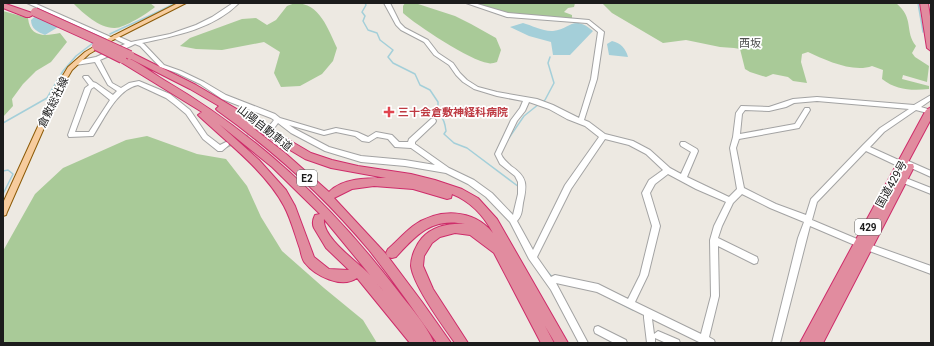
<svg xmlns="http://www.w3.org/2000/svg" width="934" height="346" font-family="Roboto,'Noto Sans JP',sans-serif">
<rect width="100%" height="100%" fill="#ede9e2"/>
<!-- forest -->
<path fill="#a9ca98" d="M73,3H150L155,7C148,13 123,29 114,28C99,28 83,13 73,3Z
M295,3C320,3 328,29 337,48L333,61L322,74L300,86L281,87L274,73L280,52L264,42L222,50L196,49L180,46L190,38L242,19L256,18L267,25L276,20L287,6Z
M405,3H415L455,16L471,24L496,38L501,50L497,62C494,63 490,64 488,63C471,61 416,25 403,13V6Z
M475,3H575L574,7L568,8L564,12L572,15V19L514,15L500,13Z
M602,3H896C915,19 904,31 916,46L912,53L915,57L929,66L927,82L903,75L902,79L929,86V89C912,91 896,90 882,79L883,70L872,66C853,73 825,60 808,52L802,54L801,62L807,83L793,81L788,77L773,74L766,77L750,72L745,69L740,49L734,48L720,47L686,40L663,43L612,13Z
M3,11L28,18C30,38 45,36 60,33L67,42L51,62L36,71L23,84L12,99L13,106L3,117Z
M147,136L197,154L226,159L247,186L261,217L282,251L324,288L363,320L377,343H3V251L35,194L63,168L126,140Z"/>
<!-- water -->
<path fill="#a4cfd9" d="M42,10L68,21L45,35C38,32 31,29 31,20Z
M523,23C531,25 544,32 553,31C571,29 573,14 593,31L570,55H553L551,42L529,36L510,27Z
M612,41C621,43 626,49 628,57L609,55L607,44Z"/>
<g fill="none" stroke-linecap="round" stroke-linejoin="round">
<!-- stream -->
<path stroke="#a4cfd9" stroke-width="1.5" d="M365,3L366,5L362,12L365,16L363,21L368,30L377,33L380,40L393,50L388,57L393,63L415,74L420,85L430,90L438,102V114C444,118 445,124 446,131L444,134L454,143L467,148L519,187
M918,3L923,32
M110,34C132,23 154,15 175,3
M542,102L545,100L554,83L548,63L550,57
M3,123L47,98L63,71L76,56L93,43
M507,141L524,116L539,104
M3,171L8,170L13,174L3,194
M514,216L518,197
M545,269L553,278
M610,298L633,310"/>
<!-- minor-tunnel -->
<path stroke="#c3c0ba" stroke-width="6" stroke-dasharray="6 3" stroke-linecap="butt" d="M226,145L260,133L273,125"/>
<!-- minor casing -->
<g stroke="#a3a3a3" stroke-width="2">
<path id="minor" d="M27,3H34L113,38V36L115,35L131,42L170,34L196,25L212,17L233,3H239C213,29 175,36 142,43L144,44L164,65L181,71L204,82L226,95L275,114L280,118L324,131L336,128L357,132L368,137L376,132L392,135L399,142H408L409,139L431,119H435L436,121L435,123L415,142V144L449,168L474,180L492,193L513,215L518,194V182L515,176L500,164L495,154L511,120L520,108L523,101L497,96L474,89L463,82L456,75L449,65L434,55L424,42L401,30L396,25L384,3H390L400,23L405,28L428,40L438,53L453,63L460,73L467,80L478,87L497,92L537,99L553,105L579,118L591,79L598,32L587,23L507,17L466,3H474L508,13L589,20L604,32L597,79L584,120L589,122L605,134L633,141L650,150L670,168L681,174L691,152L681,146L680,144L681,142H685L697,149L698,151L687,177L729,197L737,189L730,148L733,137L736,113L741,106L769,107L793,99L817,97L914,105L931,95V100L921,107L931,110V114L916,110L884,132L870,147L903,162L906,160L931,171V177L909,167L906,170L904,169L866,151L817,202L812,220L869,244L931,266V274L864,249L810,226L780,343H772L798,238L804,222L770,208L742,194L733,203L722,226L718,238L757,257L758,260L757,263L754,264L718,246L719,296L709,337L714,340L715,343H699V342L652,319L654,334L658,331L679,340L680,343H666L655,338V343H647L644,318V315L597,292L556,283L588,343H579L551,290L529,259L510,222L486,197L468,184L446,173L405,166L361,162L325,151L291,133L278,123L275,127H271L270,125L274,120L271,118L222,99L200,84L177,73L160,67L140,46L135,44L131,46L100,60L112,83L121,88L129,83L139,81L170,94L190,110L207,135L220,145L226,142L228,143L229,145L222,151H218L203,139L186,114L174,104L166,98L138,85C117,89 104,119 93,136L69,137L68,135L85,88L89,85L83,77L84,76H88L93,82L96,83L113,95L117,91L108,85L95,62L76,65L73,63L76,61L96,57L125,44L113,38V40H109ZM94,87L110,100L89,132H75L91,89ZM817,101L909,109L880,128L863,145L811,199L806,215L776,204L744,188L736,148L739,139L799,128L810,110L809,108H805L795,124L740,134L742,114L745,110L769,111L786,107L794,103ZM529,102L549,109L567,119L585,126L599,137L565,185L533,250L517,221C522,216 522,210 523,203C527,185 528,177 511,166C507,162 503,159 501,154L517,121L525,111ZM289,125L324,135L336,132L355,136L362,141L369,142L377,137L388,139L395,147L411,148L435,165L405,160L361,156L329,147L295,129ZM605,139L629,145L646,154L663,170L649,180L642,193L652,226L640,275L628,299L598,284L555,275L551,277L537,257L571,189ZM668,174L696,189L726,202L714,226L710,240L711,296L701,334L635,302L648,275L660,226L650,193L655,184Z
M898,175L931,188V194L896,180L894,178L896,176Z
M598,326L626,340L627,343H614L595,333L594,330L595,327Z"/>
</g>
<!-- major casing -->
<g stroke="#8d5b07" stroke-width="2">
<path id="major" d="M178,3H186L113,40L89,54L72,70L62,87L7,212L6,215L3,216V203L56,87L68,67L85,52L109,38Z"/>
</g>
<!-- highway casing -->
<g stroke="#ce2c6a" stroke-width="2">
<path id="highway" d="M3,3L32,13L33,15L29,17H26L3,8Z
M920,3H928L931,23V51L927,48Z
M130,52L196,85L311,153L332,160L358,166L411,174L435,180L462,189L478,198L497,219L568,343H555L545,326L554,343H541L494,253L470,235L455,233L440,237L432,243L424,256L423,266L433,289L468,343H455C443,326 413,285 411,266C411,256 416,245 422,238C433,226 450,223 465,224C432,217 416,235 396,257L392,258L388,257L386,253L388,249C396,242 404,233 413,226C438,208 473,208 493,233C484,216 470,201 452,194L451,198L447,199L413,189L374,186L352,189L334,198L386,254L422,302L451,343H437C415,312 393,280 369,250C325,197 274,151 218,111L216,109L219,106L190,89L127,57L126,55ZM253,128L305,159L331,168L386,178C367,178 342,178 329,192L285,153Z
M122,56C136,60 151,72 164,80C256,134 329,202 394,286C406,302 427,325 434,343H410L357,278C342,289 315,276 305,263C302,260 301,253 300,249C295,235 291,219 284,206C266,172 228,143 200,117L198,115L202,112L119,61L118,59L119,57ZM219,124L272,167L320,214L315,215C313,219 312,224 314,228L326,248L349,270L329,269L314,257L295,206L286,190L259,160ZM324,219L384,292C380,287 375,281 370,275C358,262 322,238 324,219Z
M931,107V119L907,164H913L914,167L823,343H800L926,110Z"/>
</g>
<!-- minor -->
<use href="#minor" fill="#fff" fill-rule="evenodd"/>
<!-- major -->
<use href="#major" fill="#f7cc9d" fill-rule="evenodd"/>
<!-- highway -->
<use href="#highway" fill="#e18c9f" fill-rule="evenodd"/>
<!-- highway-bridge casing -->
<g stroke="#ce2c6a" stroke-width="10" stroke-linecap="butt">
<path id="highway-bridge" d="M35,12L130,55
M96,46L122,59"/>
</g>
<!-- highway-bridge -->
<use href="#highway-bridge" stroke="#e18c9f" stroke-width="8"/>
</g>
<!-- markers -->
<path fill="#e0444e" stroke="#fff" stroke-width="1.5" d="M387 106h4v4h4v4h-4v4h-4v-4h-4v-4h4z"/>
<g text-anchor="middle" stroke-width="3.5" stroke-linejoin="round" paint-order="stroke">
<!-- shield labels -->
<g fill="#fff" stroke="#606060" stroke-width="1">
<rect x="297" y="170" width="20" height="16" rx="3"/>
<rect x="855" y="219" width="26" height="16" rx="3"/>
</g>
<g font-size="10" font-weight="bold" fill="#1c1c1c">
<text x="307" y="182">E2</text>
<text x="868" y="231">429</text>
</g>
<!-- far-quarter labels -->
<g font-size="11" fill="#4f4f4f" stroke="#fff">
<text x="750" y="47">西坂</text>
</g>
<!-- street labels -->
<g font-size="11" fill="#1c1c1c" stroke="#fff">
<text transform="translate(53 102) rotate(-64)" y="4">倉敷総社線</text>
<text transform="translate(265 128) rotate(38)" y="4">山陽自動車道</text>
<text transform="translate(891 184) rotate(-61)" y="4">国道429号</text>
</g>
<!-- health labels -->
<g font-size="11" font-weight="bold" fill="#be3a42" stroke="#fff" text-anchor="start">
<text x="398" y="116">三十会倉敷神経科病院</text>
</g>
</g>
<!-- border -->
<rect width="934" height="346" fill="none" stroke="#1c1c1c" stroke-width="8"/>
</svg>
